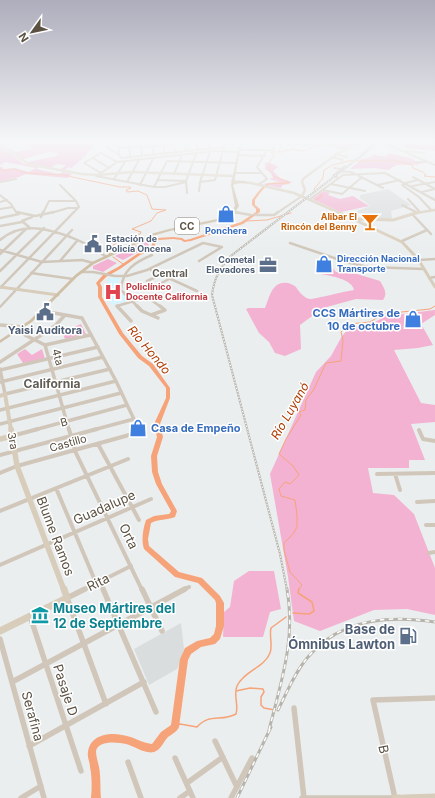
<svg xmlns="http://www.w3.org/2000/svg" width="435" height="798" font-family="Inter,sans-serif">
<rect width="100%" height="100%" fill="#ebeeef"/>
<!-- education -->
<path fill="#dadddd" d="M388,189L411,205L391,211L392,218L391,219H369L355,212L370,206L360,198V195Z
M181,623L184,649L181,661L177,669L149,685L134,649Z"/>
<!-- medical -->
<path fill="#d6f5fe" d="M108,278H120L117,288L129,301L112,305L105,295Z"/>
<!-- green -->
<path fill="#f3b2d2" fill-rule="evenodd" d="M7,140H98C91,151 81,160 71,168L69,167L63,171L60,170L66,165L57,164L50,168L27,163L1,144ZM15,143L35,148L16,152L6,146ZM49,152L57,153V156L28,162L23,159Z
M323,140H349L359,143L343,149L324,143L322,142Z
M435,143V151L406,148L399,145Z
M0,145L24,164L39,167L36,169L59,174L63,172L72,174L67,178L25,174L19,177L0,181V167H3V169L15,168L29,172L36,168L5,162L0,165Z
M388,153L411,158L417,163L425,162C413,169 399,159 389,170L374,168L350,169L362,159L371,157L374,154L379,156H387Z
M265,163C269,162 274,164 278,167L273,171L280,178L292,182L289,184L282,185L281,188L262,184L280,182L269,179L273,178L271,173L265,169Z
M323,191L330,193L328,195L340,199L353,196L369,206L341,212L312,199Z
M147,240L149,246L123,260L115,256Z
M108,259L117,263L103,272L93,269V266Z
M329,266L332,267L336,272L357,274L380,281C384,288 388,293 383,300L356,299L323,308L300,325L301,349L285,356L275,353L269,342L259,333L246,309L249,308H265C270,296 272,281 288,283C291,284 294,285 296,287C299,292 304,298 310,299C315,299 346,291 354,290C352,279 331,276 321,274L324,270Z
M435,310V315L421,324L433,345L418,348L394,350L421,403L435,405V422L411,424L425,460H409V468H368L373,493L394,495L414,514L435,568V615L407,609L374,610L320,631L294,621L288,577L270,474L316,372L331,356L342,336L351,326H368L386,316Z
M81,324L86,334L65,339L62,332Z
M25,349L32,355L42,349L45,359L23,363L17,354Z
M249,571H274L281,609L270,612L263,637H223L224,612L230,607L234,581Z"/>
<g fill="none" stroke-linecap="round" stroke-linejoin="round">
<!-- stream-far1 -->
<path stroke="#f6a379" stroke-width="1" d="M325,143L329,140
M279,151L283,140
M357,161L392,160L412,165L413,168L423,172L426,175L424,176L435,177
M0,168L2,171L14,169L25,173L63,175L120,187H130L131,188L126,190L127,192L138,191L147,195L152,209L166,210L157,213L151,221L132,229L141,232L140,234L116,243L106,251L110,254
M288,182L275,177L269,170V163L274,156L271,152H283L284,150L289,151L291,149L302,151L324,144
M315,191L314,189L323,178L324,170L333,165L353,160
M316,200L322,196L320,194
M246,221L267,220L291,213
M113,257L123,264
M298,590L302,585L290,572L284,550V543L293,534L297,527V515L295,500L281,496L279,489L285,482L290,484L299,475L293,466L279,454L286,439L301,415L299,412L305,410L306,400L314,389L326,363L341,361L343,340L341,332L349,324L370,322L383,314L430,309L435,306"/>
<!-- stream -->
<path stroke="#f6a379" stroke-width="1.5" d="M293,613L309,614L314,611L312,602L298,593L299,589
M236,691L250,688L263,689L264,692L261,697V705L264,708L275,710
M175,727L180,724L197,727C209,713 221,722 236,714C239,705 233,695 237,686C244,671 264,668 270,653C273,645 269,636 271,628L286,617"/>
<!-- river -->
<path fill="#f6a379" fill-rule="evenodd" d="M288,181L289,182V183C281,186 272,182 267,186C263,188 258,196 255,200V205L260,209V212L243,224L191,241L184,242L181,240L173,239L159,240L156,242L153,249L140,255L120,269L106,277L100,283L102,287V297L123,333L142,356L153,364L170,388V398L160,424L163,437L157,456L158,472L162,484L177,511L175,517C167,520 158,519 151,523L148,539L149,546L179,572L202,578L220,596L224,603V626L220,639L215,644L201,647L191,654L188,660L179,727C177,732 172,734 168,737C164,741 161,749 156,751C148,756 134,746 126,744C118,742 98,740 96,751C96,756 98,762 99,767C101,777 100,788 101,798H91C92,788 92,777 90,767C90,762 87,757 88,752C90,735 109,732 122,735C133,736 141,743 152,744L161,732L171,725L180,659L185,648L197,641L210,638L214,634L216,626V603L215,600L198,583L175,577L144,549C141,540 143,529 146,520L154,516L169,514L170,513L171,511L156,484L152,472L151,456L157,437L154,424L166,398V388L149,366L138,358L119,334L98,297V287L96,283L103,275L118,267L137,254L151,247L153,241L157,238L173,237L182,238L185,240L190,239L241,222L256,212V209L252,205V200C257,194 263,183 271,183C278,182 282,184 288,181Z"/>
<!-- street-far4 -->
<path stroke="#d0c7ba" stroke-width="2" d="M108,140L107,147L119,155
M118,140L119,155L121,158L224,147
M129,140L130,157
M140,140L142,156
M151,140L154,155
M162,140L165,154
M173,140L176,153
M184,140L187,151
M195,140L198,149
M208,140L210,149
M392,140L403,142
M240,142L306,145L322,143L344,149
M384,143L435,165
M118,148L174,145
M239,150H273L275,140
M407,151L424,153
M101,153L117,162
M101,153L84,163L101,173
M336,154L347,157
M362,154L378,140
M238,155L265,156
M332,157L343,160
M93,158L109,168
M415,162H425
M334,168L341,169
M339,171L351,172L355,174
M234,173H262
M174,174L182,155
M98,175L117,162L215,151L239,152
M96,176L154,187H165L186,182
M359,176L383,188
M413,177L435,189
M339,178L333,176L345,166
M114,179L125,162
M157,180L186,181
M0,182L16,179
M127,182L139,160
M200,182L215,180L224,147L223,140
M406,183L418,180
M259,184L267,179L257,167L266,152
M331,184L365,191
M407,184L402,185L419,197L431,210
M60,185L76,201L79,207L73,213
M140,185L153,159
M378,185L400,180
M412,186L435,182
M154,187L167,161L236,163
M323,190L342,194L361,178
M199,191L200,182L210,152
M422,192L435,189
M187,193L186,181L196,154
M0,195L11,204L16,212L20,213
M310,199L343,175L385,173L435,200
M408,199L419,211
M0,202L7,200
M402,205L416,212
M0,209L13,207
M233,212L240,213
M43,213L49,201H76
M51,213L68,208H77
M277,213L302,196"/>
<!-- street-far3 -->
<path stroke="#d0c7ba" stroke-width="2.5" d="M17,212L35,216L54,212
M234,212L251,215
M412,214L431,234
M255,215H274L278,212
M41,217L43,212
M0,218L19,214
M0,226L22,222
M30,228L22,221L32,217
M0,240C21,222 44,228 68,236C82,242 95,247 106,257
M402,241L427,230
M290,243L346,262L368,267L424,269
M0,250L42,262L82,260L93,263
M0,254L26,229
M419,260L435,259
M60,261L77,241
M151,270L197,291
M0,271L44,228
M81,272H93L115,276H127L147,270L203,243L222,247L199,261
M31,273L73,279
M429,278L435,277
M147,281L156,286L169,279
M147,281L160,275
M0,288L74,212
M0,307L72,230
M118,307L117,306L147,297L161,307
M138,307L121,290C122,270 135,262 152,255"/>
<!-- street-far2 -->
<path stroke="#d0c7ba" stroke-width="3.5" d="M117,306L131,321
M137,306L142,311L158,318
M160,306L165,310
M43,311L82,318L116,381L139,430
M151,315L165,310
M0,325L24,327
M17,331L45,345L69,430
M45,345L90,335
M0,362L55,326L65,315
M0,369L5,394L110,369
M0,370L98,347
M0,382L103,357
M0,410L116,381
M0,424L121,393
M34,430L127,405
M93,430L134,419"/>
<!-- street-far1 -->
<path stroke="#d0c7ba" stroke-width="4" d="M69,429L75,451L142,590
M419,430L423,439L435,441
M12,436L38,429
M98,444L139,520
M0,455L97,429
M0,473L17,466L140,432L139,429
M377,474L435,473
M395,474L400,490
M56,488L96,583
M417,502L435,501
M0,511L128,459
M426,525H435
M429,553L435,552
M0,565L151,499
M100,581L104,590
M83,590L131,566
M183,590L189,587"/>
<!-- street -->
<path stroke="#d0c7ba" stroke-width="5.5" d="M85,589L67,598L106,704
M103,589L156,712
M142,589L162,631
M30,616L81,771
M0,639L44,798
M12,682L185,589
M294,708L304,798
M215,741L237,787
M29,746L144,682
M175,758L193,798
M128,762L141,798
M187,783L223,757
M21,798L41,786
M180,798L190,791
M231,798L252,758
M302,798H395L373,700L435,698"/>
<!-- secondary-far4 -->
<path stroke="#d8cdbb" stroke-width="2.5" d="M6,140L0,144L28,164L81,174L98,175L132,172L233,176
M232,181L251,183L294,193L340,213
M302,196L305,190L302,182L303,179L338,153L361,143L435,142
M416,213L435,210"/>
<!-- secondary-far3 -->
<path stroke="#d8cdbb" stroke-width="3" d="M338,212L402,242L418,259L435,287
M359,219L393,220L419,212
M0,287L58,295"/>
<!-- secondary-far2 -->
<path stroke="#d8cdbb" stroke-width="4" d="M0,396L5,394L11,430"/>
<!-- secondary-far1 -->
<path stroke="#d8cdbb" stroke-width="5.5" d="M11,429L17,466L64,590
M0,439L12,436"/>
<!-- secondary -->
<path stroke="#d8cdbb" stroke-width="7" d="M0,631L67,598L64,589
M395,798H400
M404,798L435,797"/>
<!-- primary -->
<path fill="#cfc0a7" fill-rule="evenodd" d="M238,140H240L241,145L234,183C237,181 244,180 247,182C243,184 239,182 233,185L239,206L234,213L219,221L170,231L156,235L94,264L77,277L32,322L0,343V340L30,320L75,275L92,262L154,233L169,229L217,219L232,211L235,206L231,185L239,145Z"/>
<!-- rail-far1 casing -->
<g stroke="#b7b4ac" stroke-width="2">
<path id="rail-far1" d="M287,590L280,554L212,295C214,278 220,267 232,255L382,140"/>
</g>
<!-- rail casing -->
<g stroke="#b7b4ac" stroke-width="3">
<path id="rail" d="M278,710C287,692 295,672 308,657C340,618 389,615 435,622
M269,730C281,682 296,639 287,589
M237,798L271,727"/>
</g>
<!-- rail-far1 -->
<use href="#rail-far1" stroke="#fff" stroke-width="1" stroke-dasharray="1.5" stroke-linecap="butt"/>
<!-- rail -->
<use href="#rail" stroke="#fff" stroke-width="1.5" stroke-dasharray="4.5" stroke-linecap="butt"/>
</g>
<!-- sky -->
<linearGradient id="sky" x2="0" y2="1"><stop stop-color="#adadbc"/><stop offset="0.56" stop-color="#f6f7f8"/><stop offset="1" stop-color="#f6f7f8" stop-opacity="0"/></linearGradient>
<rect width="435" height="252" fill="url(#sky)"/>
<!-- icons -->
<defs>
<g id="shop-bare" transform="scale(1.38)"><path d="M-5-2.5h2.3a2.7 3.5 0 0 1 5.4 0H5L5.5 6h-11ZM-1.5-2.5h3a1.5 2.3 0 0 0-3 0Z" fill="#3f7fe0" stroke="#fff" stroke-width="2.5" paint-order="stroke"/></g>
<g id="bar-bare" transform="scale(1.38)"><path d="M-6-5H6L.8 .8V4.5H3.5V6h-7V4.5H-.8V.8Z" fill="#e8710a" stroke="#fff" stroke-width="2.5" paint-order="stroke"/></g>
<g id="civic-bare" transform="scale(1.38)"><path d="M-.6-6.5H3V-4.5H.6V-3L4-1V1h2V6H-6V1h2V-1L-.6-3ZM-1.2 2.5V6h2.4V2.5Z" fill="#5c6f8a" stroke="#fff" stroke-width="2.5" paint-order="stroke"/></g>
<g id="office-bare" transform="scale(1.38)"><path d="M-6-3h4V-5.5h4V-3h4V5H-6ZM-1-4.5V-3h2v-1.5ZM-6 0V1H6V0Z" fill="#5c6f8a" stroke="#fff" stroke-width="2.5" paint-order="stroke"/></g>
<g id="hospital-bare" transform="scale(1.38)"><path d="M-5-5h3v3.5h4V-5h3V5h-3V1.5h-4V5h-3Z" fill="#e0444e" stroke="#fff" stroke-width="2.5" paint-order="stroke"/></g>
<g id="museum-bare" transform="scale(1.38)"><path d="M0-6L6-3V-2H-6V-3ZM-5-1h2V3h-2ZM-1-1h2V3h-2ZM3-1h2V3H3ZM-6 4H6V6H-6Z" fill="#0f9aa8" stroke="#fff" stroke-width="2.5" paint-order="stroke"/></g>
<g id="fuel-bare" transform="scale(1.38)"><path d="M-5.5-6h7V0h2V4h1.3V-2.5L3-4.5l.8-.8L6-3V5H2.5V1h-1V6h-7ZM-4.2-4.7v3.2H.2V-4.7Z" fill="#5c6f8a" stroke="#fff" stroke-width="2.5" paint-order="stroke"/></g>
</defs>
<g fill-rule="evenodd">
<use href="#shop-bare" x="226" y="214"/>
<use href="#bar-bare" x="370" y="222"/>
<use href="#civic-bare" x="93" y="244"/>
<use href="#shop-bare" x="324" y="264"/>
<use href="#office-bare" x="268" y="265"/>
<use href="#hospital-bare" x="113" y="292"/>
<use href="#civic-bare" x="45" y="312"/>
<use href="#shop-bare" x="413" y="319"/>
<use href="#shop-bare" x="138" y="428"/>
<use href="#museum-bare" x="40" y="615"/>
<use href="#fuel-bare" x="408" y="636"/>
</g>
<g text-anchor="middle" stroke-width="3" stroke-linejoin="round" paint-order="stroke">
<!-- far-food labels -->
<g font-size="9" font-weight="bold" fill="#c56008" stroke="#fff" text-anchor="end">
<text x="357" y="220">Alibar El<tspan x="357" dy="10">Rincón del Benny</tspan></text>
</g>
<!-- far-shop labels -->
<g font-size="9" font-weight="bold" fill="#366cbe" stroke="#fff">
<text x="226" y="234">Ponchera</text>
<text x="337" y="262" text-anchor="start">Dirección Nacional<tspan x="337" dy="10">Transporte</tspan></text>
</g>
<!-- far-service labels -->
<g font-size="9" font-weight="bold" fill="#4e5e75" stroke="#fff" text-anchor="start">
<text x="106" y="242">Estación de<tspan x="106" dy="10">Policía Oncena</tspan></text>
<text x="255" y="263" text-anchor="end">Cometal<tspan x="255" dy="10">Elevadores</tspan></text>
</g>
<!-- far-health labels -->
<g font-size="9" font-weight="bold" fill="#be3a42" stroke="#fff" text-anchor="start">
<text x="126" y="290">Policlínico<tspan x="126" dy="10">Docente California</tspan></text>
</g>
<!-- shield labels -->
<rect fill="#fff" stroke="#8c857b" stroke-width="1" x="175" y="218" width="24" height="16" rx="3"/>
<g font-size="10" font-weight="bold" fill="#5b5142">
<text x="187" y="230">CC</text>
</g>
<!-- far-neighbourhood labels -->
<g font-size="10" font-weight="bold" fill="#615e57" stroke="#fff">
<text x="170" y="277">Central</text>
</g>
<!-- shop labels -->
<g font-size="11" font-weight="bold" fill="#366cbe" stroke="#fff" text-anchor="end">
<text x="400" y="317">CCS Mártires de<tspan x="400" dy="13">10 de octubre</tspan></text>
<text x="151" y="432" text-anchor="start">Casa de Empeño</text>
</g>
<!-- service labels -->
<g font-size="11" font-weight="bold" fill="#4e5e75" stroke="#fff">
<text x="45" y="334">Yaisi Auditora</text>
</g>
<!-- street labels -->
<g font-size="11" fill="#5b5142" stroke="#fff">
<text transform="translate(58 357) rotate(75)" y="4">4ta</text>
<text transform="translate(64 422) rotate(-15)" y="4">B</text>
<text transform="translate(13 441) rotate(80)" y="4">3ra</text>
<text transform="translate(68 443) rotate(-16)" y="4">Castillo</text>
</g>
<!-- water labels -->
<g font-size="12" font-style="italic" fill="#b03b00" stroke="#fff">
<text transform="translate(149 350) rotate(50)" y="4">Río Hondo</text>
<text transform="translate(290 411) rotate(-60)" y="4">Río Luyanó</text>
</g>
<!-- neighbourhood labels -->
<g font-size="12" font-weight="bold" fill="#615e57" stroke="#fff">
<text x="52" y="388">California</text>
</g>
<!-- near-street labels -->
<g font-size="13" fill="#5b5142" stroke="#fff">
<text transform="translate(104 507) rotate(-24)" y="5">Guadalupe</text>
<text transform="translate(56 536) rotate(69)" y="5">Blume Ramos</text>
<text transform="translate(129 536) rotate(64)" y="5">Orta</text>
<text transform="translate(98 582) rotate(-26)" y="5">Rita</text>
<text transform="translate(66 690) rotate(72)" y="5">Pasaje D</text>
<text transform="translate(33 716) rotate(75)" y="5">Serafina</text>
<text transform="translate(384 749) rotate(78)" y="5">B</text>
</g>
<!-- near-culture labels -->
<g font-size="13" font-weight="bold" fill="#0d838f" stroke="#fff" text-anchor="start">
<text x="53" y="613">Museo Mártires del<tspan x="53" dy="15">12 de Septiembre</tspan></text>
</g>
<!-- near-service labels -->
<g font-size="13" font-weight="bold" fill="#4e5e75" stroke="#fff" text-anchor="end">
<text x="395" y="634">Base de<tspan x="395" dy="15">Ómnibus Lawton</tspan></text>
</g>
</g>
<!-- north arrow -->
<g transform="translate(32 32) rotate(237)" stroke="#ffffff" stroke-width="3" paint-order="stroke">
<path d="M0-3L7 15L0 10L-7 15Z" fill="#5b5142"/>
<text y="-6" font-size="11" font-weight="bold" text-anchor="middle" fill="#5b5142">N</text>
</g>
</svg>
